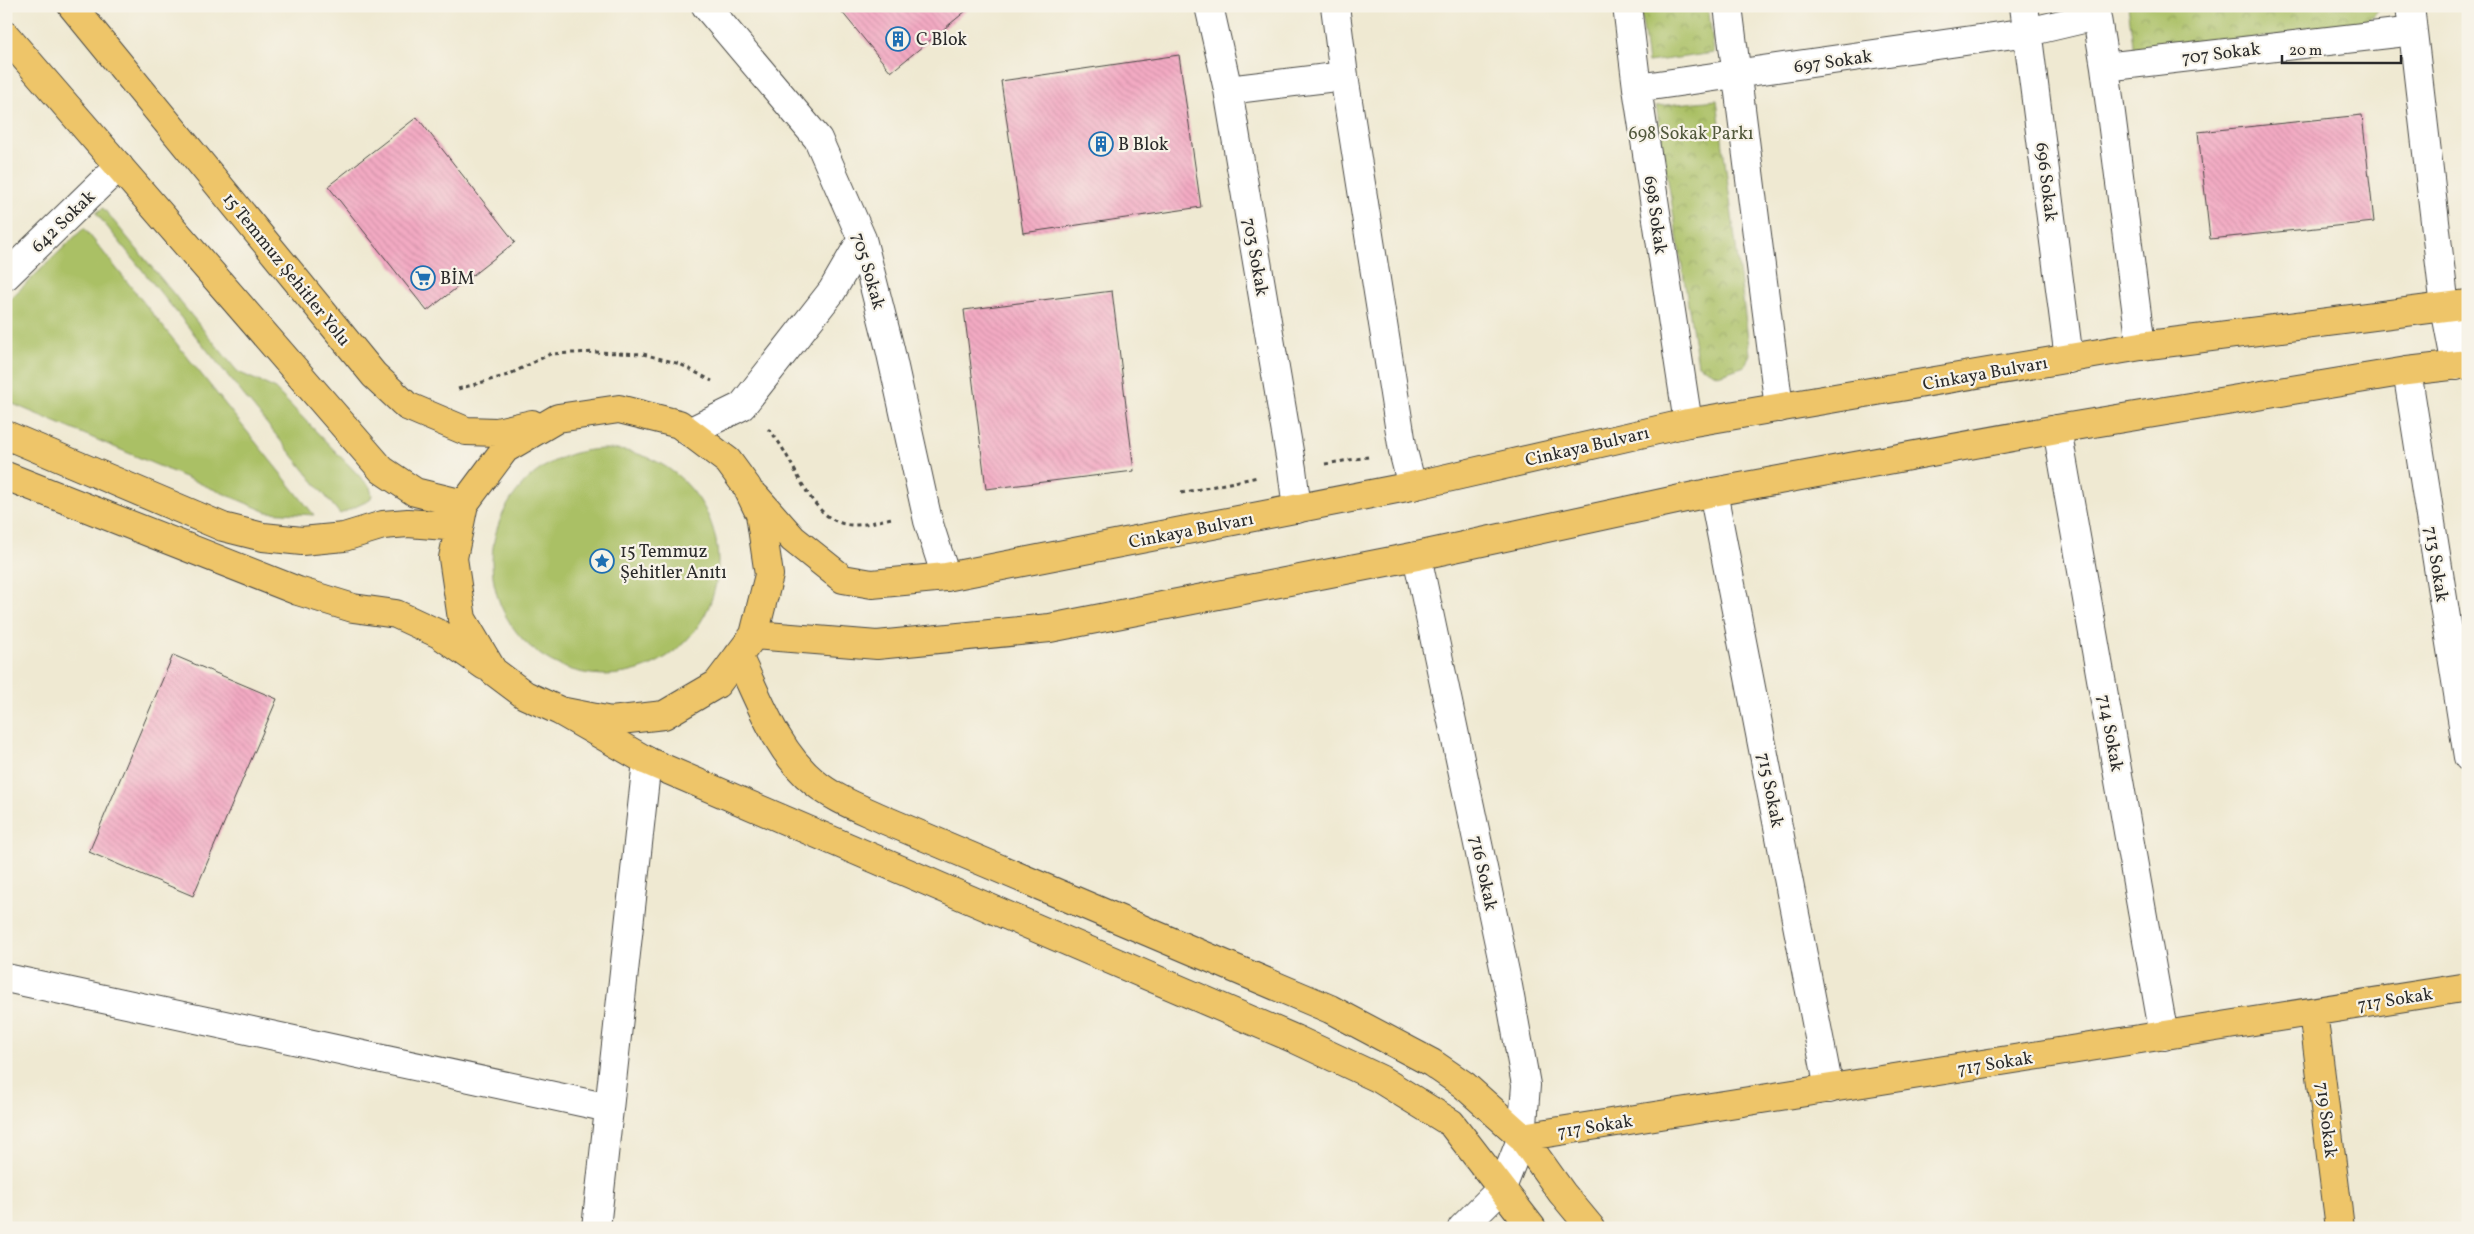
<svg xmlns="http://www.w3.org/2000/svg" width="2474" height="1234" font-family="Vollkorn,serif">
<defs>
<pattern id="park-crowns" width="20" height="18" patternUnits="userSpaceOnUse" patternTransform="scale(1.25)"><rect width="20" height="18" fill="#aac065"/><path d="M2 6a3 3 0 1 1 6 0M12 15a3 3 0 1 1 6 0" fill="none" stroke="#8b9c53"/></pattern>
<pattern id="building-back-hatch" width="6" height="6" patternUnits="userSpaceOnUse" patternTransform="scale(1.25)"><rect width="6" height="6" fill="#f3aac3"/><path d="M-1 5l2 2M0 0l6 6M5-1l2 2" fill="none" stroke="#d092a8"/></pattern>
</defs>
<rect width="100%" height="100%" fill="#f7f3e8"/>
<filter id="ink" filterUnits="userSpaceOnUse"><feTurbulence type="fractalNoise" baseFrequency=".02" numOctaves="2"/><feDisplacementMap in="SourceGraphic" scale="10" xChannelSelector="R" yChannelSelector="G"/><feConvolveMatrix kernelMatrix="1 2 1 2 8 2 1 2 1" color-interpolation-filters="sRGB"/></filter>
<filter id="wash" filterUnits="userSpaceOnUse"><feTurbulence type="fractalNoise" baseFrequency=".0096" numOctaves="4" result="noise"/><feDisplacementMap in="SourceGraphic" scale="20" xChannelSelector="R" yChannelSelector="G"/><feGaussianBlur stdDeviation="1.12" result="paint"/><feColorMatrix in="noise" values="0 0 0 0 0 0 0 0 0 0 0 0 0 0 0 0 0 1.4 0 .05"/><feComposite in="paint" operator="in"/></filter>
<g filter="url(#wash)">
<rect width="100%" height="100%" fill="#efe9d2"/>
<!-- green -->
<path fill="#aac065" stroke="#6a7648" d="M103,208L238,372L274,388L370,487L372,495L370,500L340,514L96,213Z
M84,228L314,515L267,512L6,401V303Z
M492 562a113 113 0 1 1 226 0a113 113 0 1 1-226 0Z"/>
<!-- park -->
<path fill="url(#park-crowns)" stroke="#6a7648" d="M1640,6H1708L1714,53L1648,62Z
M2128,6H2379V9L2365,25L2134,53Z
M1717,100L1750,354L1745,366L1718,375L1698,365L1656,106Z"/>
<g id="blocks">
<!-- building -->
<path fill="url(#building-back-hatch)" d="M837,6H972L891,72Z
M1179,55L1201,207L1023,233L1001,81Z
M2362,115L2374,222L2210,239L2198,132Z
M417,117L515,242L427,311L328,186Z
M1112,291L1134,471L986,489L964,310Z
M173,655L277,699L193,896L89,852Z"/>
</g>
</g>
<g filter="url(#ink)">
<use href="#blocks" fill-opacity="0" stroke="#484844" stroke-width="1"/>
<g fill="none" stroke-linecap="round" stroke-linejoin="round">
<!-- minor casing -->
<g stroke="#484844" stroke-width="30">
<path id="minor" d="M706,6L818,139L862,239L890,349L928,521L946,577
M1209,6L1228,90L1292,469L1297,509
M1335,6L1344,76L1403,451L1412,486
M1627,6L1637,88L1688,423
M1728,6L1779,408
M2024,6L2069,359
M2095,6L2105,67L2141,346
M2410,6L2445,308L2456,366
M2105,67L2397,33
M1637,88L2028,32L2096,16
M1228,90L1344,76
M6,276L119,166
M2407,371L2468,757
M2057,429L2164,1036
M689,432L742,406L832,291L862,239
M1713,492L1829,1089
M1417,556L1508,986L1526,1085L1522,1137L1502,1188L1462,1228
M6,978L609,1108
M596,1228L647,761"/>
</g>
<!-- major casing -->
<g stroke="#484844" stroke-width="30">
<path id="major" d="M72,6L374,375L407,406L466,431L497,432L532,424
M6,36L382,470L415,492L464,504
M6,435L223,527L263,537L302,541L344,537L383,525L408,523L459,527
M6,476L298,591L353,608L396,614L439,634L485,666
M756,497L793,539L843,579L872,584L946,577L1412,486L1688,423L2141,346L2468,304
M754,635L877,645L1050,628L1417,556L1713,492L2057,429L2407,371L2468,364
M738,656C759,699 776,751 814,782C834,799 862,809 885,820L1330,1009L1432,1063L1464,1085L1522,1137L1562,1193L1591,1228
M560,711L611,721L664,715L717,684L754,635L769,575L760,514L747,487L728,461L679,424L619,409L558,418L505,449L464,504L453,558L462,619L493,671L525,695L560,711L647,761L1295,1039L1380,1079L1451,1123L1532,1228
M2313,1012L2340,1228
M1522,1137L2468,987"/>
</g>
<!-- path -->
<path stroke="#484844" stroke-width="3" stroke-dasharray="4 4" stroke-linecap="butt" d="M458,389L508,375L550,354L596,352L643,354L680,364L712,381
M768,429C795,455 807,522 851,525C864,526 880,520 893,518
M1325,464L1368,457
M1181,493L1258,477"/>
<!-- minor -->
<use href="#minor" stroke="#fff" stroke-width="28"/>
<!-- major -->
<use href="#major" stroke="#eec569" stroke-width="28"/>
</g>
</g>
<!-- icons -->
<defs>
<g id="building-ring" transform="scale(1.25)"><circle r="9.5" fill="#f7f3e8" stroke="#1f6fb2" stroke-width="1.5"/><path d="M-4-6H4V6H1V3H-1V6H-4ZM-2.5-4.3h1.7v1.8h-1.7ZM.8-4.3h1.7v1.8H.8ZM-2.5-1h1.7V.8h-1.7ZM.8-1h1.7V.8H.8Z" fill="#1f6fb2"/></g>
<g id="supermarket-ring" transform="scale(1.25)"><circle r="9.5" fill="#f7f3e8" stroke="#1f6fb2" stroke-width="1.5"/><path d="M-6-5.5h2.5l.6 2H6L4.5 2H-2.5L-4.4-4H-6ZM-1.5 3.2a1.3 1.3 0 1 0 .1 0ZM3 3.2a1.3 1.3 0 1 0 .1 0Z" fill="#1f6fb2"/></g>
<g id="sight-ring" transform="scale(1.25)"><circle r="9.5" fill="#f7f3e8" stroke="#1f6fb2" stroke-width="1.5"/><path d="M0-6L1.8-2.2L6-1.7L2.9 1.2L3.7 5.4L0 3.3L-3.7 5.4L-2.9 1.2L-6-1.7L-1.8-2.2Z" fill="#1f6fb2"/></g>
</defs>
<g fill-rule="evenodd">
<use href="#building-ring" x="898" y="39"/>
<use href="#building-ring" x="1101" y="144"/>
<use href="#supermarket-ring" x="423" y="278"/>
<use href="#sight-ring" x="602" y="561"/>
</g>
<g text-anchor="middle" stroke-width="4.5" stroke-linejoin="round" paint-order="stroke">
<!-- poi labels -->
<g font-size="18" fill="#2b2b2b" stroke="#f7f3e8" text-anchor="start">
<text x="916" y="45">C Blok</text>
<text x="1118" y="150">B Blok</text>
<text x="440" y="284">BİM</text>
<text x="620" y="557">15 Temmuz<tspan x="620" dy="21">Şehitler Anıtı</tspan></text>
</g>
<!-- street labels -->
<g font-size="18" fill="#2b2b2b" stroke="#f7f3e8">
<text transform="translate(2221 53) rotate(-7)" y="6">707 Sokak</text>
<text transform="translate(1833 61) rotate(-8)" y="6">697 Sokak</text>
<text transform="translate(2047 182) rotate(83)" y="6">696 Sokak</text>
<text transform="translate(1656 215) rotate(82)" y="6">698 Sokak</text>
<text transform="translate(63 221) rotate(-44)" y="6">642 Sokak</text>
<text transform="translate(1256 257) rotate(80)" y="6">703 Sokak</text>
<text transform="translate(287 269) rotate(51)" y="6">15 Temmuz Şehitler Yolu</text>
<text transform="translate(869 271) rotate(74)" y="6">705 Sokak</text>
<text transform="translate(1985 373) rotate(-10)" y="6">Cinkaya Bulvarı</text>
<text transform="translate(1587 446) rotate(-13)" y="6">Cinkaya Bulvarı</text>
<text transform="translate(1191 530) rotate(-11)" y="6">Cinkaya Bulvarı</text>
<text transform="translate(2437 564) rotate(81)" y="6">713 Sokak</text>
<text transform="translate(2111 733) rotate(80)" y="6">714 Sokak</text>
<text transform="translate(1771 790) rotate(79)" y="6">715 Sokak</text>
<text transform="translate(1484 873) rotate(78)" y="6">716 Sokak</text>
<text transform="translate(2395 999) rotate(-9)" y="6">717 Sokak</text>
<text transform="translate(1995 1063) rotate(-9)" y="6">717 Sokak</text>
<text transform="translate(2327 1120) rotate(83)" y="6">719 Sokak</text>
<text transform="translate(1595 1126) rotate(-9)" y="6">717 Sokak</text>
</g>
<!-- park labels -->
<g font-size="18" fill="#51583c" stroke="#f7f3e8">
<text x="1691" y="139">698 Sokak Parkı</text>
</g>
</g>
<!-- margin -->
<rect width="2474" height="1234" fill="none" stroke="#f7f3e8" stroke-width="25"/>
<!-- scale -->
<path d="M2282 55v8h119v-8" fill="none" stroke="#2b2b2b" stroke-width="2.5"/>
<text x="2289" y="55" font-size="15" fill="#2b2b2b" stroke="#f7f3e8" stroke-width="4" paint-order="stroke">20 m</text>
</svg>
